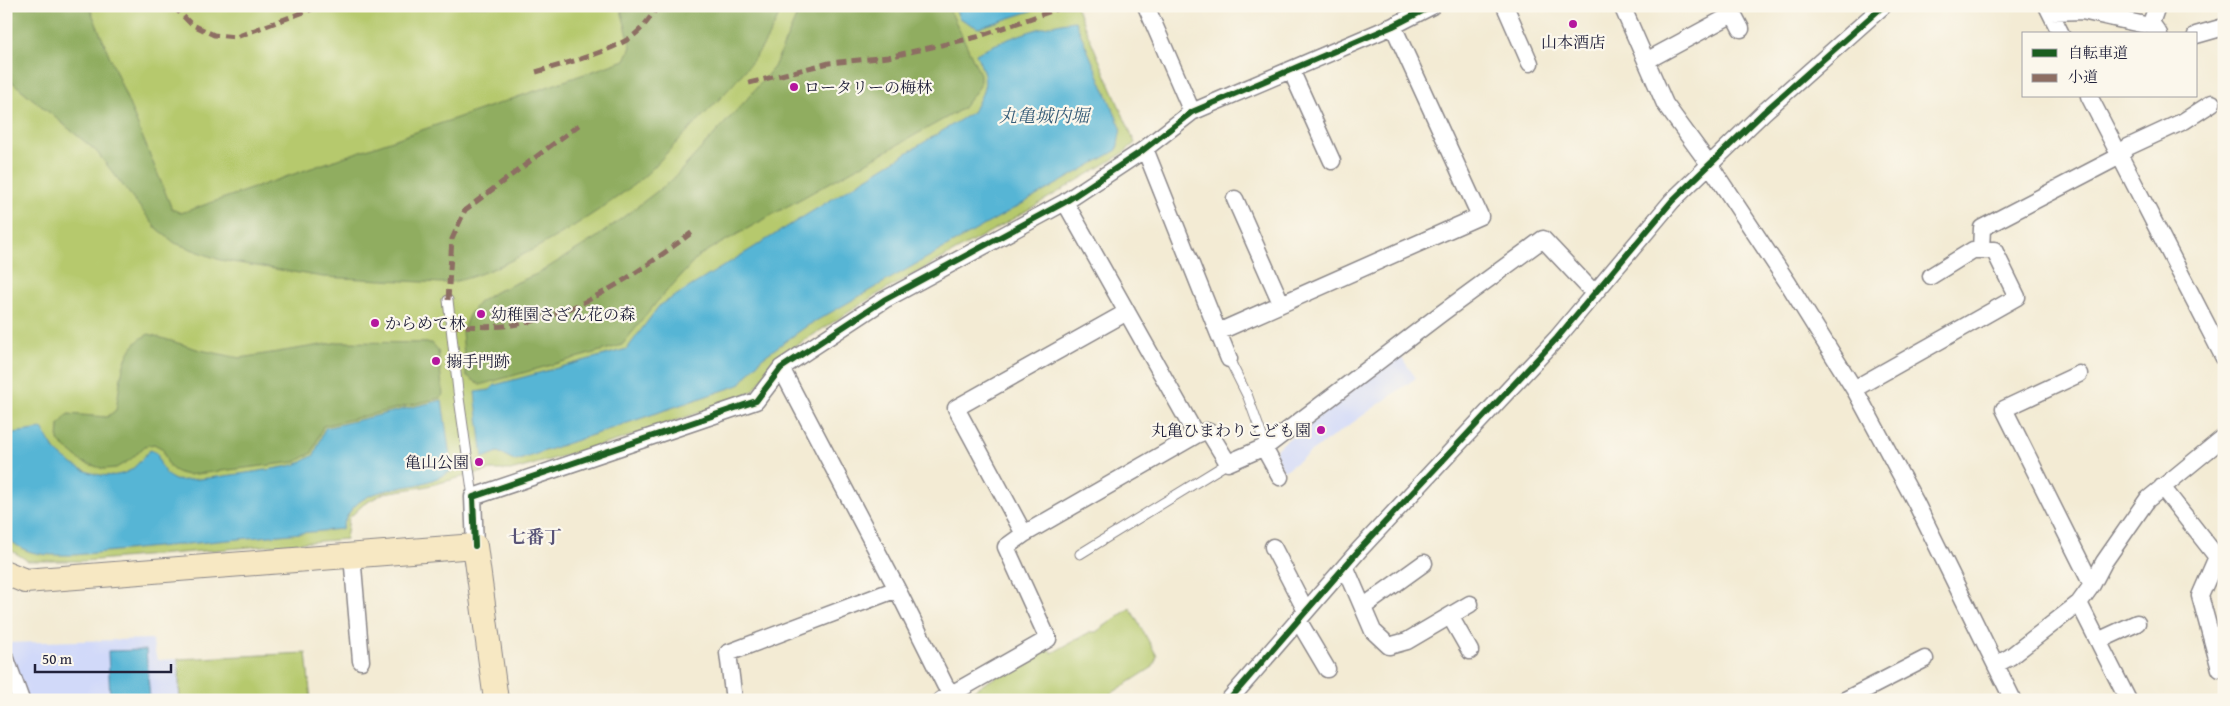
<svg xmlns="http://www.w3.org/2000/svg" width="2230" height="706" font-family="'Gentium Book Plus','Noto Serif JP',serif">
<rect width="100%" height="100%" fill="#fbf7ec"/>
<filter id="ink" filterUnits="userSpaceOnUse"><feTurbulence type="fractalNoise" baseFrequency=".02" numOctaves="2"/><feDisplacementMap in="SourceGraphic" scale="10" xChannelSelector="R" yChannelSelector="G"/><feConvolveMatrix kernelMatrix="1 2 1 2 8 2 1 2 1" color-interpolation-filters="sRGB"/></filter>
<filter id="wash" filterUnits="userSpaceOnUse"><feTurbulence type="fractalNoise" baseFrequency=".0096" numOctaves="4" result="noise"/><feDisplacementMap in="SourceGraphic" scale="20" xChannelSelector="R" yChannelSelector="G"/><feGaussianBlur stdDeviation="1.12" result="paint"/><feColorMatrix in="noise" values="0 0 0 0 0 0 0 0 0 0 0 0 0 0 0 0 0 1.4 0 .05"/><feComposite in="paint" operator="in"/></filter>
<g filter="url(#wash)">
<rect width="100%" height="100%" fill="#f3ebd4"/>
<!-- built -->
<path fill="#d1d9f9" d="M1399,354L1416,378L1284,471L1275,454L1277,448Z
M152,639L157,660L306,653L311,700H6V643Z"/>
<!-- green -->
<path fill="#b6c96d" stroke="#6c7654" d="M6,6H1076L1135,143L1122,154L1006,223L871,298L777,358L754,390L739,399L619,440L514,470H490L423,487L384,493L364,504L349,518L346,539L85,561H28L6,547Z
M1130,608L1157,656L1153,667L1101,700L968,698L972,691L1047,647L1052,653L1090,632H1096Z
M306,653L311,700H180L178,659Z"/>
<!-- forest -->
<path fill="#90ad60" stroke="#59684e" d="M6,6H89L172,209L181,213L625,60L631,47L620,6H782C766,58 716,102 679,140C665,154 652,171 636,183C596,215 493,280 443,283L323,277L220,260L175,243L157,229L96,151L6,77Z
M801,6H948L980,74V86L962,109L700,255L656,303L622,345L480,385L466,375L462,332L469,315L478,303L495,292L539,273L597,237L672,180L747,99L774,67Z
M149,334L200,350L240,358L340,342L432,343L438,350L443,395L440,398L323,426L312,453L295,462L188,475C171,472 167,466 163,449L154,444L145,446L130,460L116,468L104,469L82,462L58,441L59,425L68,414L107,417L116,410C121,383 120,346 149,334Z"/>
<!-- water -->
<path fill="#56b5d5" stroke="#3c6c88" d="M954,6H1047L978,28L959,18Z
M1075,21L1121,128L1117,150L807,326L762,358L739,385L516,461L498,452L483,458L475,392L490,390L495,385L627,349L659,306L973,112C987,85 989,83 976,54C998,41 1049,23 1075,21Z
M442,400L452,471C442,476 431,481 420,484C387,491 353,490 342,529L74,555C48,555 25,557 6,536V434L42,429C47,436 51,446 57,452C76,470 106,484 131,470C138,465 144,456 150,450L157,453C160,464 163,475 175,480C183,483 286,468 297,464C303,462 308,458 314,455L325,428Z
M146,650L150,700H110L108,651Z"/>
</g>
<g filter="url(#ink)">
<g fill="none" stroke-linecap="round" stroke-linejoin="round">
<!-- lane casing -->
<g stroke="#8a8688" stroke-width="11">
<path id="lane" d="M448,300L458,391L473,497
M1229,359L1248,397L1266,447
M1080,554L1228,463"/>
</g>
<!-- street casing -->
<g stroke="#8a8688" stroke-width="19">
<path id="street" d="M1146,6L1192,112
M1505,6L1530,63
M1622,6L1665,104L1709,164L1788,283L1856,392L1916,503L2013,700
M1729,6L1741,29
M2047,6L2061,34
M2051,12L2082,11L2154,27L2159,34
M2150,26L2156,9
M2196,35L2224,27
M1646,61L1733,14
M1291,70L1332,161
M2089,96L2224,358
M1145,149L1218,332L1480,216L1393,26
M1235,199L1281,303
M1981,250L1982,228L2120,156L2128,147L2184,121L2212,103
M1218,332L1229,359
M781,368L897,589L945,685L956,700
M2079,374L2004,409L2092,585
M1854,389L2017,297L1994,250H1973L1931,276
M1196,435L1206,431L1209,432L1228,463L1267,446L1442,313L1543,239L1594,293
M1264,448L1280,477
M2162,487L2217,557L2200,596L2220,669
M1024,534L1196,435L1065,202
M475,546L473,497L756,401L781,368L884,300L1065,202L1142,151L1192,112L1393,26L1432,6
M1273,547L1306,611
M352,555L361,661
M1345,566L1373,631L1389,646L1407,641L1470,604
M2079,603L2128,700
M1363,607L1424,563
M1450,616L1470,651
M1298,620L1327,669
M2098,641L2137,623
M6,659L21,700
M1997,664L2010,657L2079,603L2092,585L2104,562L2147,500L2224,437
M734,700L728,653L897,589
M941,700L1048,639L1006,547L1024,534L956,408L1127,312
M1229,700L1360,549L1557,338L1672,201L1764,112L1883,6
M1845,700L1925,659"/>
</g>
<!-- secondary casing -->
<g stroke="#8a8688" stroke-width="26">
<path id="secondary" d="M6,573L25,581L475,546L496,700"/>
</g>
<!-- lane -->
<use href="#lane" stroke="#fff" stroke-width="9"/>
<!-- street -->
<use href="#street" stroke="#fff" stroke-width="16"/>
<!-- secondary -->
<use href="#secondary" stroke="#f7e8c3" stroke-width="24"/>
<!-- quiet -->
<path stroke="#8d6e63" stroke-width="5" stroke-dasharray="10 5" stroke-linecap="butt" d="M173,6L191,24L214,35L236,37L320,6
M536,72C563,64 607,53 630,38C642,30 650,18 658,6
M749,83L829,63L888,57L977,37L1066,6
M448,300L452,239L465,210L580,124
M451,326C471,326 493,328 512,325C581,315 640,271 694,231"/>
<!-- cycleway casing -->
<g stroke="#fbf7ec" stroke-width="9">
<path id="cycleway" d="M475,546L473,497L756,401L781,368L884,300L1065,202L1142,151L1192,112L1393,26L1432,6
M1229,700L1360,549L1557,338L1672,201L1764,112L1883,6"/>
</g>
<!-- cycleway -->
<use href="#cycleway" stroke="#1b5e20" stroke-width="6"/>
</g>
</g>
<!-- markers -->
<g fill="#b5179e" stroke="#fbf7ec" stroke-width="2">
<circle cx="1573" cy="24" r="5"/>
<circle cx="794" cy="87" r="5"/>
<circle cx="481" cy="314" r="5"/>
<circle cx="375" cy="323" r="5"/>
<circle cx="436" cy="361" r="5"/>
<circle cx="1321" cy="430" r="5"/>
<circle cx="479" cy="462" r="5"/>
</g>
<g text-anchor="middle" stroke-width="4.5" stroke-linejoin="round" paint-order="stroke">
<!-- poi labels -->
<g font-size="16" fill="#22223b" stroke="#fbf7ec" text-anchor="start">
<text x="1573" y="48" text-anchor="middle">山本酒店</text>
<text x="804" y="93">ロータリーの梅林</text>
<text x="491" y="320">幼稚園さざん花の森</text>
<text x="385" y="329">からめて林</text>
<text x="446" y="367">搦手門跡</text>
<text x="1311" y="436" text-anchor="end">丸亀ひまわりこども園</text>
<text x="469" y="468" text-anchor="end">亀山公園</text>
</g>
<!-- water labels -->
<g font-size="18" font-style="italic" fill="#375d79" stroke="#fbf7ec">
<text x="1044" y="122">丸亀城内堀</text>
</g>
<!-- neighbourhood labels -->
<g font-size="18" font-weight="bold" fill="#585377" stroke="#fbf7ec">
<text x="535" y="543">七番丁</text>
</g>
</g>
<!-- margin -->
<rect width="2230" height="706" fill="none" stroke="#fbf7ec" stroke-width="25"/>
<!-- legend -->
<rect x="2022" y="32" width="175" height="65" fill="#fbf7ec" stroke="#a4a2a5"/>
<rect x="2032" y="49" width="25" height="8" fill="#1b5e20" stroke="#a4a2a5"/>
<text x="2068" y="58" font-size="15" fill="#22223b">自転車道</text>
<rect x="2032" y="74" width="25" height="8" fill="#8d6e63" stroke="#a4a2a5"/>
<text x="2068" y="82" font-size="15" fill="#22223b">小道</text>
<!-- scale -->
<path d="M35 664v8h136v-8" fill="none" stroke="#22223b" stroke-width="2.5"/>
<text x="42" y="664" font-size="15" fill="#22223b" stroke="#fbf7ec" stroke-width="4" paint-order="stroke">50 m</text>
</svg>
